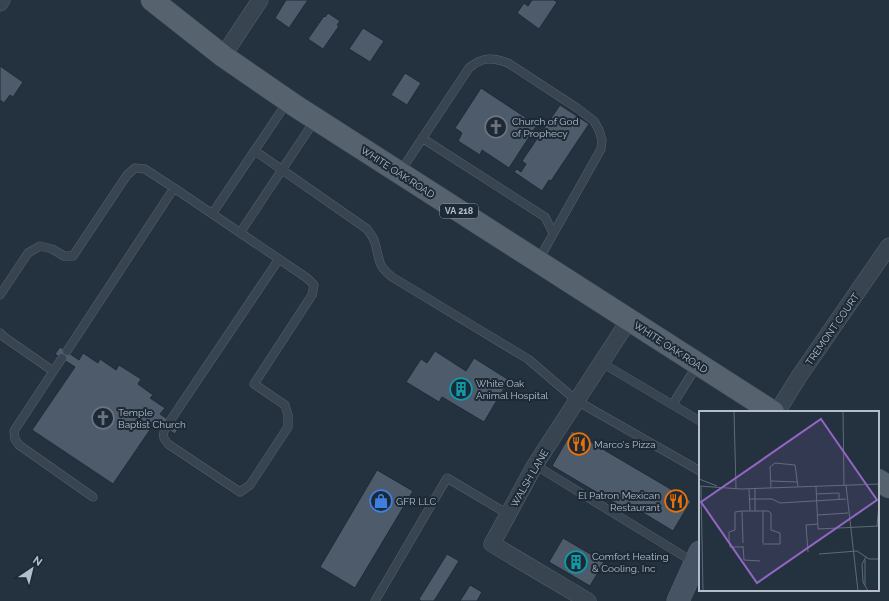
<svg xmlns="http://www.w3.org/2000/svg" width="889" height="601" font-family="Raleway,sans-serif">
<rect width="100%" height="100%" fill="#24323f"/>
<!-- building -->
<path fill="#4d5b6a" stroke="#1f2b36" d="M286,0H308L289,28L275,18Z
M532,0H554L557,2L539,29L517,13L524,3L528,6Z
M328,13L340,21L337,25L339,26L323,49L308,39L324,16L325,17Z
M363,28L384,41L370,62L349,49Z
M0,66L23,82L13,97L10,95L4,103L0,100Z
M405,73L421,83L407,105L391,95Z
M481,88L537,125L509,168L482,150L480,155L458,141L462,133L455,128Z
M560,105L589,124L551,181L549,180L542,191L514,172L517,169L521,172L526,164L522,161Z
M60,347L79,360L83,353L98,363L100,359L116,370L119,365L141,379L138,384L153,395L150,398L165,408L160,414L179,427L175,434L156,421L113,484L32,430L75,367L55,354Z
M435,351L466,371L474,358L509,380L484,422L442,397L439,402L406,382L421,359L427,363Z
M572,431L691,501L673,531L635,508L632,513L552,466Z
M377,470L413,491L355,588L320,567Z
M563,538L604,562L590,586L549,562Z
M447,554L459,561L434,601H421L419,599Z
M470,585L482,592L477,601H460Z"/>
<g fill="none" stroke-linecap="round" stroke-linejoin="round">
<!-- lane casing -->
<g stroke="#56616d" stroke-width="9">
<path id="lane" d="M422,138L545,217L553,233
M255,151L367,229C370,233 374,238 375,243C380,260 377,265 392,277L528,359L577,401L700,471
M400,172L469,68C482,57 492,57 508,63L577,108L594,121L599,130L602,140L601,149L538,261
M212,214L288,101
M240,233L315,120
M0,295L28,253L40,246L52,249L64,256H73L127,175L135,168L145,169L174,188
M0,333L4,337L53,371
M67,351L174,188L307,278L314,285L312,295L254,384L285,405L288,415V427L250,485L240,492L168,444C164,439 161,435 166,428
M62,358L14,431L15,439L19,445L93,497
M602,363L700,421
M673,404L698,364
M170,421L279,259
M535,465L695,563
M375,601L447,478L508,514"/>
</g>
<!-- street casing -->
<g stroke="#56616d" stroke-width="17">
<path id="street" d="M0,3L2,0
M223,56L260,0
M777,412L800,375L889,246
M588,601L492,544L535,465L629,320"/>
</g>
<!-- secondary casing -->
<g stroke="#56616d" stroke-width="23">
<path id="secondary" d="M678,601L700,552"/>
</g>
<!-- primary casing -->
<g stroke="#414d58" stroke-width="23">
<path id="primary" d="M152,0L223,56L297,107L773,412
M878,480L889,487"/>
</g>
<!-- lane -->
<use href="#lane" stroke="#38444f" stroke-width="8"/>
<!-- street -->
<use href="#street" stroke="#38444f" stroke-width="16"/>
<!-- secondary -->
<use href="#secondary" stroke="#465362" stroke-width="22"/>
<!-- primary -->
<use href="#primary" stroke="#56636f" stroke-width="22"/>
</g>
<!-- icons -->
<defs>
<g id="church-ring" transform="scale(1.15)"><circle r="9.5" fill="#1d2934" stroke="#6b7280" stroke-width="1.5"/><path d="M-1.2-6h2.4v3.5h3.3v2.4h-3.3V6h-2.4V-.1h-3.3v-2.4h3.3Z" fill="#6b7280"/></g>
<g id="building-ring" transform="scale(1.15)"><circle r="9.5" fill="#1d2934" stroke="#0f9aa8" stroke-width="1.5"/><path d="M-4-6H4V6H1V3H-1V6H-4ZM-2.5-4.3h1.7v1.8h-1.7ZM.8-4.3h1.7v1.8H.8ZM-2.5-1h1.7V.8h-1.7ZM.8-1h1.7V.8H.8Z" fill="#0f9aa8"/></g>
<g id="restaurant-ring" transform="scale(1.15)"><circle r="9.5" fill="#1d2934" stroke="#e8710a" stroke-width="1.5"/><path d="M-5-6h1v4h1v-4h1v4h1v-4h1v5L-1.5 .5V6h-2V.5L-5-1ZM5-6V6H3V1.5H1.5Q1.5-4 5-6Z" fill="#e8710a"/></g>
<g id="shop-ring" transform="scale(1.15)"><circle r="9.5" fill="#1d2934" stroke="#3f7fe0" stroke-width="1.5"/><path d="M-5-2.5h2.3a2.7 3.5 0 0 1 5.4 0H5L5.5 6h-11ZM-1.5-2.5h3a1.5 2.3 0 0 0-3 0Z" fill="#3f7fe0"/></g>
</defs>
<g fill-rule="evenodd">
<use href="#church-ring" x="496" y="127"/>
<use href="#building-ring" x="461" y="389"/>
<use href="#church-ring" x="103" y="418"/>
<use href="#restaurant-ring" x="579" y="444"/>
<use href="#shop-ring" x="381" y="501"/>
<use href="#restaurant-ring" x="676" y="501"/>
<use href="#building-ring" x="576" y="562"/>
</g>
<g text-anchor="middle" stroke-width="4" stroke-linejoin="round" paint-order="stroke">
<!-- shield labels -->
<rect fill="#1d2934" stroke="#87919d" stroke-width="1" x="440" y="204" width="38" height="14" rx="3"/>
<g font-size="9" font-weight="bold" fill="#b4beca">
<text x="459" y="214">VA 218</text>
</g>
<!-- poi labels -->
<g font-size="10" fill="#b4beca" stroke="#1d2934" text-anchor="start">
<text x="512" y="125">Church of God<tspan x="512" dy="12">of Prophecy</tspan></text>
<text x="476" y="387">White Oak<tspan x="476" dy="12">Animal Hospital</tspan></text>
<text x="118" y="416">Temple<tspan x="118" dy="12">Baptist Church</tspan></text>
<text x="594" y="448">Marco's Pizza</text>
<text x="660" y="499" text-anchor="end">El Patron Mexican<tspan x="660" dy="12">Restaurant</tspan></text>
<text x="396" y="505">GFR LLC</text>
<text x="592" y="560">Comfort Heating<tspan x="592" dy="12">&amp; Cooling, Inc</tspan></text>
</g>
<!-- street labels -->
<g font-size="10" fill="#b4beca" stroke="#1d2934">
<text transform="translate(398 172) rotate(33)" y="4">WHITE OAK ROAD</text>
<text transform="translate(832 329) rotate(-55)" y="4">TREMONT COURT</text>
<text transform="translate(671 347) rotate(33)" y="4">WHITE OAK ROAD</text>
<text transform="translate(529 478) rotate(-60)" y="4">WALSH LANE</text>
</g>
</g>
<!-- overview -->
<g transform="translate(699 411)">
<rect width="180" height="180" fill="#24323f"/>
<path fill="none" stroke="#5e6a77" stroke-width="1" d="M35,0L37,78M144,0L145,74M0,68L18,75M72,70L98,71M147,74L159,180M0,75L42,78L180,73M117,75L119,118L180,115M2,76L4,180M72,77L71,56L76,52L96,54L99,76M50,78L51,100M56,78V100M117,83L140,82V89M50,88H73L81,92L147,88M43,100L36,101V119L30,121V128L31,136H44M64,100V132M118,104L149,102M178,115L180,94M44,132L43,100H69L72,102V119L81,122V133H64M44,135L45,149L61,150M109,141L107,114L119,113M120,143L158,140L170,148H180M167,146L163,153L164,171L169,180M166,149V174"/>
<path fill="#9266c3" fill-opacity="0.15" stroke="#9266c3" stroke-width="2" d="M122,8L178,89L58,172L2,91Z"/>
<rect width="180" height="180" fill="none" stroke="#b4beca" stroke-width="2"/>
</g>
<!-- north arrow -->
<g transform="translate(32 569) rotate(35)" stroke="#1d2934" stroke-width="3" paint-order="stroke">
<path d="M0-3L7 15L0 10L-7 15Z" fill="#b4beca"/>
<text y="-6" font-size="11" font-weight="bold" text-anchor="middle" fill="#b4beca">N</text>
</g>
</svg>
